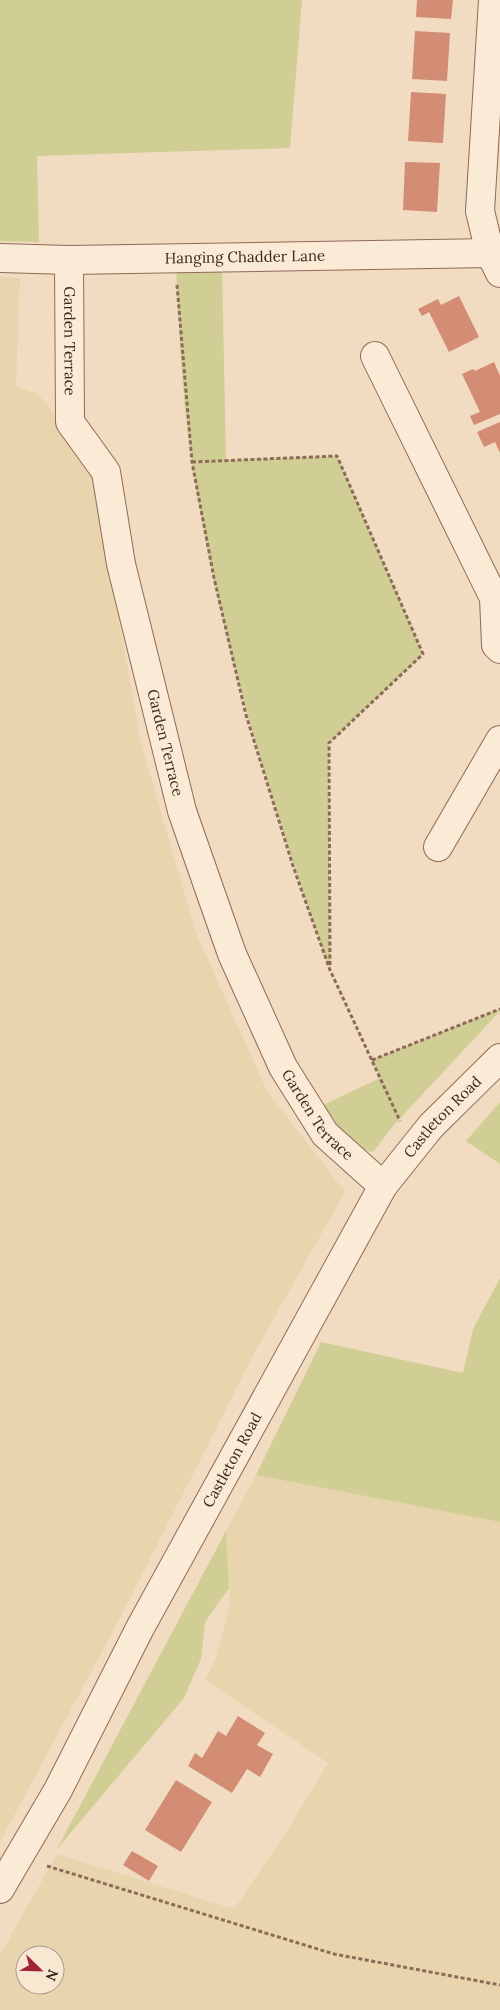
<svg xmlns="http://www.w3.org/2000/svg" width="500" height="2010" font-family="Lora,serif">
<rect width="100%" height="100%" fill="#f1dcc1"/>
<!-- farmland -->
<path fill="#e8d5ae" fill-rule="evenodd" d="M0,277L20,278L16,387L35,393L47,403L93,474L141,743L196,933L267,1091L345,1192L257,1348L120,1618L0,1842Z
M256,1475L500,1522V2010H0V1955L57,1854L234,1909L287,1831L328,1763L205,1680L216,1658L230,1603L226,1531ZM25,1955H55V1985H25Z"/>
<!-- green -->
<path fill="#d0ce94" d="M0,0H302L290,148L37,156L39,242L0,241Z
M222,265L226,460L337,456L423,654L329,743L330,970C271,805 219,637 192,463C182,398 179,332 176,266Z
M500,1009V1011L393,1126L373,1152L350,1145L315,1109L380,1078L372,1060Z
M500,1102V1164L466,1141Z
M500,1278V1522L256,1475L321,1342L463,1373L473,1329Z
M226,1531L229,1588L205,1622L201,1659L184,1698L57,1849Z"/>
<!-- building -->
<path fill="#d38d74" d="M417,0H453L451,19L416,17Z
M415,31L450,33L447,81L412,79Z
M411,92L446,94L443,143L408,141Z
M405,162L440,163L437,212L403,210Z
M459,296L479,337L449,352L429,312L422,316L418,309L438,299L441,305Z
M494,362L500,376V414L474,425L470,416L480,412L462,374L473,369L475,371Z
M500,422V453L495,442L484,447L477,432Z
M238,1716L265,1733L257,1745L273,1754L260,1777L247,1769L232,1793L188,1766L195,1753L202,1758L218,1731L226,1736Z
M176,1780L212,1802L181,1852L145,1830Z
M132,1851L158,1866L149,1881L123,1865Z"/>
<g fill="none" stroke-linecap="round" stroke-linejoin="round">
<!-- minor casing -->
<g stroke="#8d6b57" stroke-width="30">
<g id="minor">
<path d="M493,0L480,211L490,253L500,273"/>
<path id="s1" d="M0,258L69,260L490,253"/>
<path id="s2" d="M69,260L70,422L106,472L121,564L182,811L232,954L283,1067L325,1134L383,1186"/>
<path d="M375,356L494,598L496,645L500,649"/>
<path d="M438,847L500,740"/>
<path id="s3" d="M0,1889L58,1790L140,1628L383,1186L431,1126L500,1058"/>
</g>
</g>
<!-- path -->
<path stroke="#8d6b57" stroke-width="3" stroke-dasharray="4 2.5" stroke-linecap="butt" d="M177,285L192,462L214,578L246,715L293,866L330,970L400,1121
M192,462L337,456L423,654L329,743L330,967
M372,1060L500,1009
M47,1866L334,1954L500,1985"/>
<!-- minor -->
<use href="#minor" stroke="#fbead5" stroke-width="28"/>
</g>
<g text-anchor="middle" stroke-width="4" stroke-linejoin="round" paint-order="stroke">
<!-- street labels -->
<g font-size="15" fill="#3b271c" stroke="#f8e7d1">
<text dy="5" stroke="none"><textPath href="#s1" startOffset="245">Hanging Chadder Lane</textPath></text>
<text dy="5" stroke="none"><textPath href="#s2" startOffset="81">Garden Terrace</textPath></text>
<text dy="5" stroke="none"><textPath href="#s2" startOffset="501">Garden Terrace</textPath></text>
<text dy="5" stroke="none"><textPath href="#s2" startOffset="906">Garden Terrace</textPath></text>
<text dy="5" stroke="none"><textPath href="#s3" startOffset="892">Castleton Road</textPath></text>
<text dy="5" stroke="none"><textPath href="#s3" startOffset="488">Castleton Road</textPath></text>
</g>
</g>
<!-- north arrow -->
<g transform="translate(40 1970) rotate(113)"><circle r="24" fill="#f8e7d1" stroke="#ac9a89"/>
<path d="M0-4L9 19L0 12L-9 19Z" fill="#a02236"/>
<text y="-8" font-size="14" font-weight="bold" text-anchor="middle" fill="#3b271c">N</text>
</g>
</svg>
